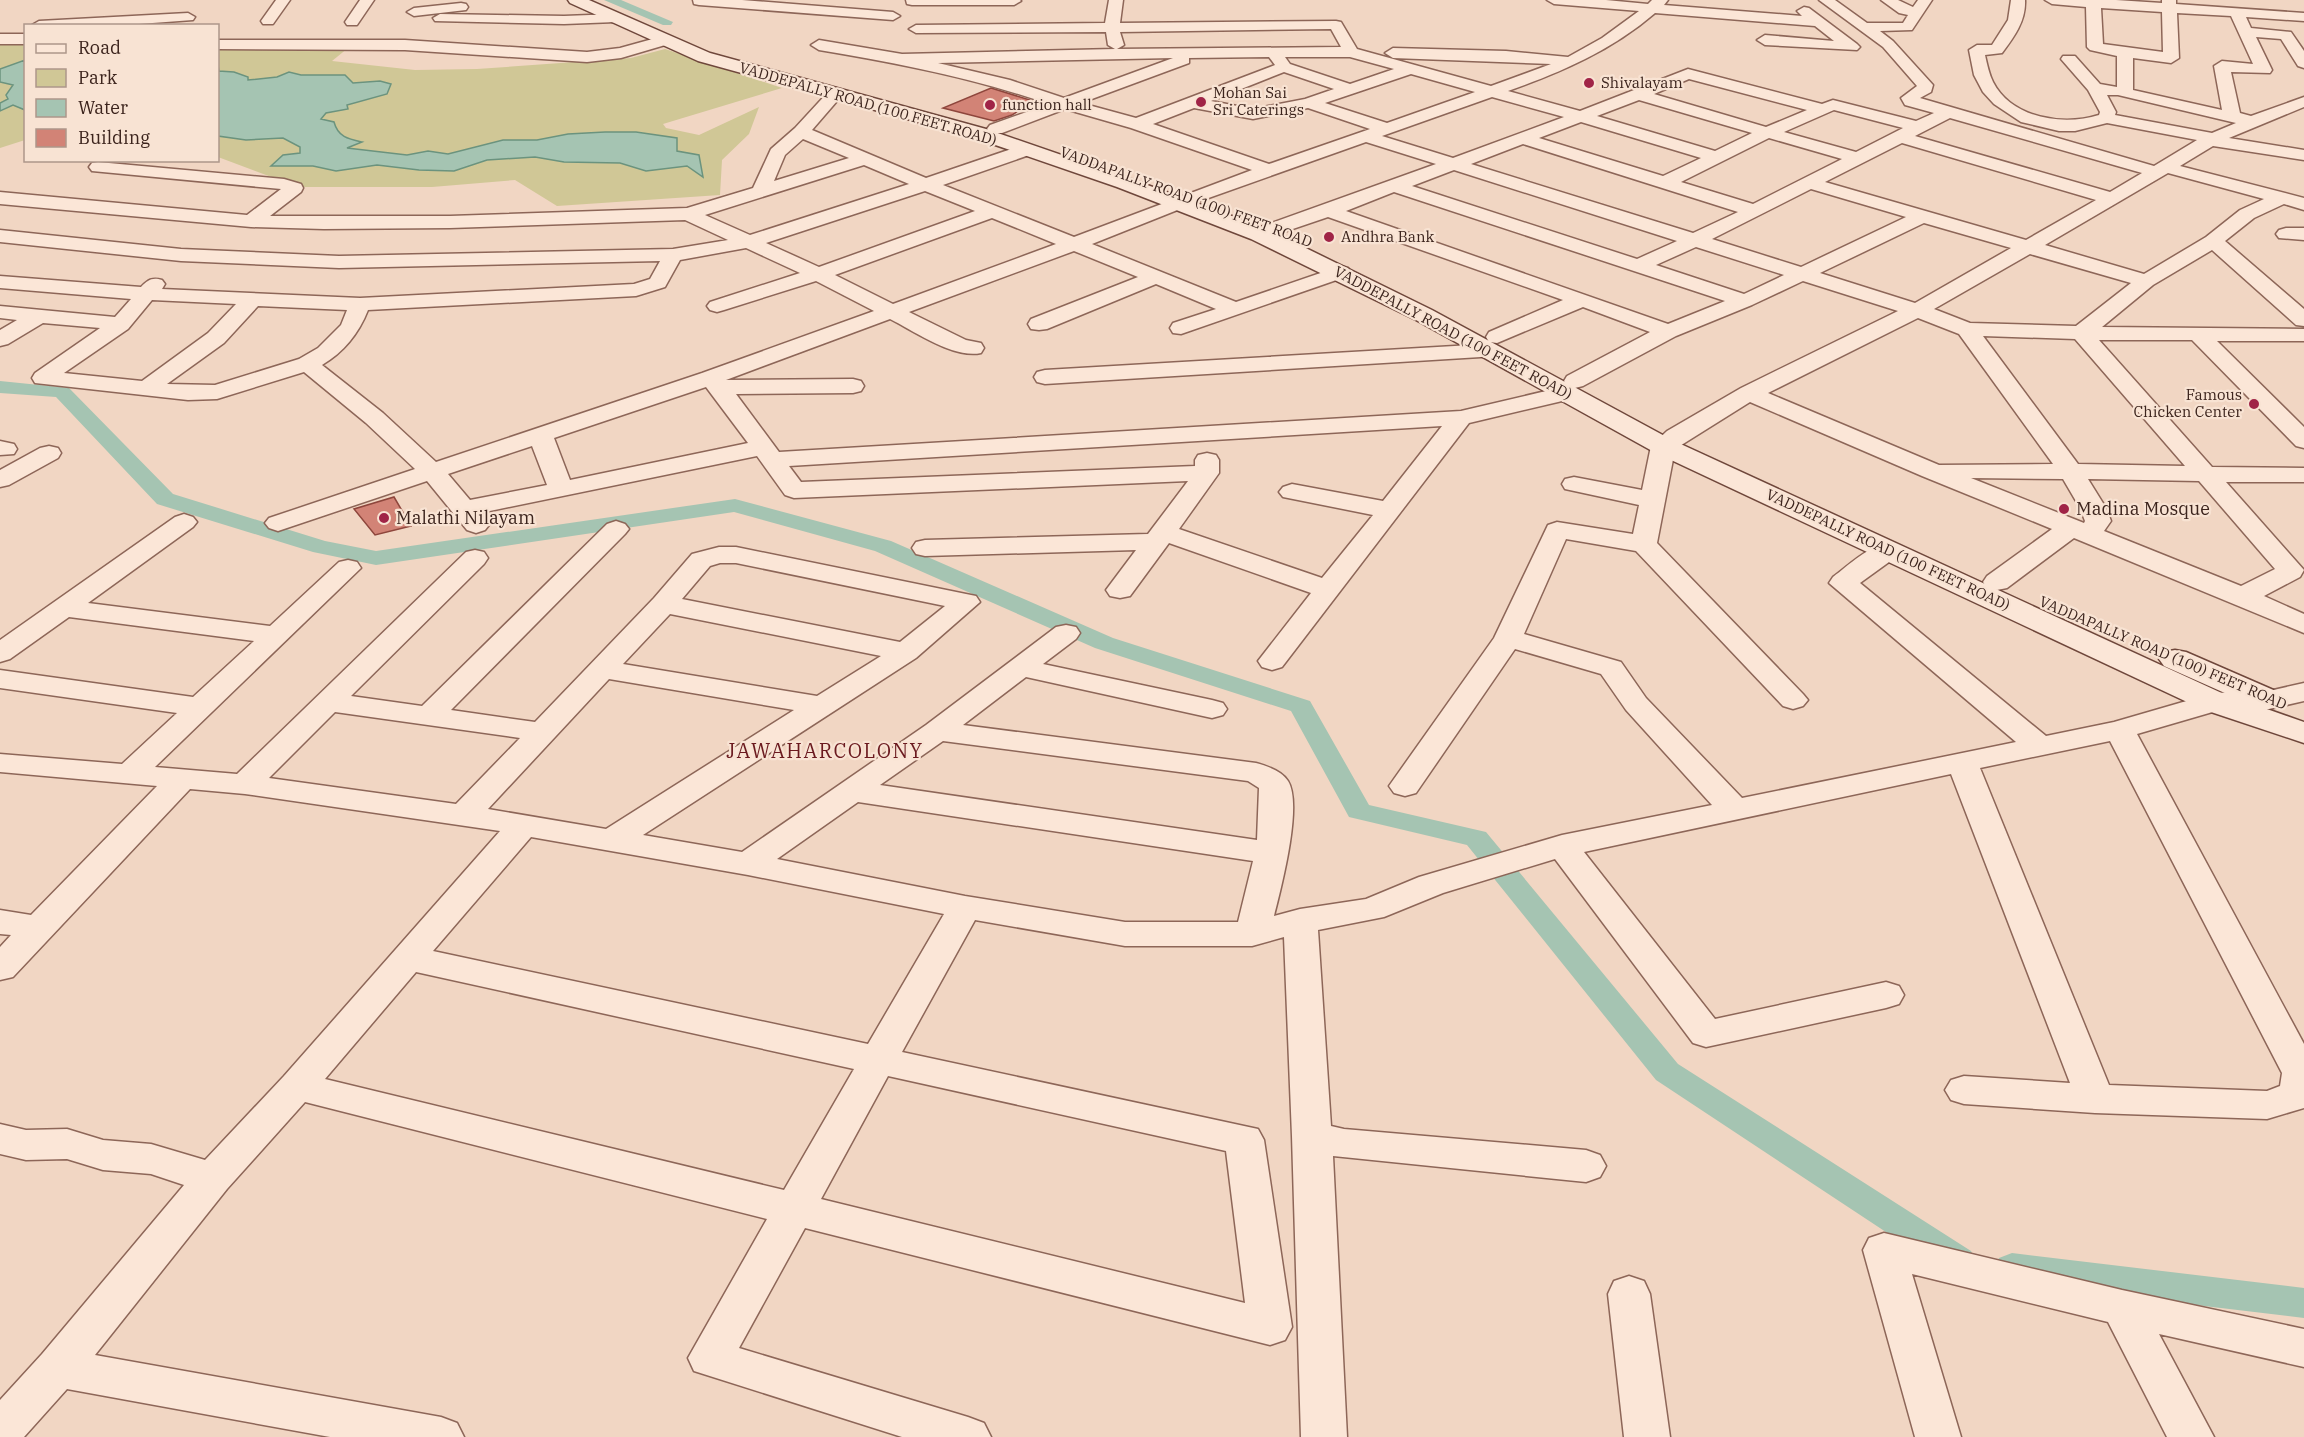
<svg xmlns="http://www.w3.org/2000/svg" width="2304" height="1437" font-family="'IBM Plex Serif',serif">
<rect width="100%" height="100%" fill="#f1d6c3"/>
<!-- green -->
<path fill="#d0c796" d="M0,41L26,42L25,140L0,148Z
M218,46L348,48L332,61L415,70L477,69L631,58L665,49L782,88L663,124L666,128L699,135L759,107L749,134L722,160L720,195L557,206L515,180L432,187H298L218,157Z"/>
<!-- water -->
<path fill="#a5c4b2" stroke="#6b937e" stroke-width="1.5" d="M25,60V110L13,105L0,111V103L8,99L6,95L13,85L0,82V69Z
M218,65L219,71L234,72L248,77V80L277,77L289,72L301,75H345L353,83L380,81L391,84L387,94L347,105L348,109L326,113L321,119L334,122C338,137 348,139 362,142L347,148L407,155L428,151L448,154L503,140H537L568,134L605,132H636L677,138V151L699,155L703,177L687,166L646,171L620,163L564,162L535,157L487,160L454,171L419,170L377,165L336,171L313,166H271L283,155L300,153V147L283,138L246,140L218,136Z"/>
<g fill="none" stroke-linecap="round" stroke-linejoin="round">
<!-- canal -->
<path fill="#a5c4b2" fill-rule="evenodd" d="M604,0H621L673,22L671,25H663Z
M0,381L69,388L173,494L325,541L376,551L735,499L891,541L1113,638L1310,701L1369,805L1486,832L1678,1064L1971,1251L1976,1261L1971,1271L1958,1276L1945,1271L1656,1080L1467,845L1349,817L1291,711L1095,648L875,551L734,512L376,565L313,552L157,504L56,397L0,393Z
M2012,1253L2304,1288V1318L2012,1283L1999,1278L1994,1268L1999,1258Z"/>
</g>
<!-- building -->
<path fill="#d28376" stroke="#8e463c" stroke-width="1.5" d="M991,88L1033,101L1012,115L994,121L943,108Z
M394,497L411,526L375,535L354,509Z"/>
<g fill="none" stroke-linecap="round" stroke-linejoin="round">
<!-- street casing -->
<g stroke="#8d6658" stroke-width="3">
<path id="street" d="M276,0H290L273,24H263L261,21Z
M360,0H374L357,25H347L345,22Z
M693,0H742L893,12L900,16L893,20L699,5L694,4Z
M906,0H1020L1021,1L1014,5H912L907,4Z
M1109,0H1123L1120,23L1336,21L1341,22L1357,49L1491,86L1551,64L1393,58L1385,53L1393,48L1506,51L1568,57L1602,38L1639,11L1554,4L1547,0H1606L1648,4L1652,0H1668L1664,5L1802,16L1797,11L1804,7L1809,8L1857,44L1860,47L1857,50L1765,45L1757,40L1765,35L1834,41L1815,26L1655,13C1612,50 1562,72 1508,91L1580,111L1688,69L1822,104L1833,100L1916,121L1934,113L1905,105L1901,98L1917,86L1883,47L1819,0H1835L1867,23H1903L1908,15L1899,13L1881,0H1898L1913,7L1918,0H1932L1912,30L1880,31L1893,41L1933,85L1931,92L1920,98L2154,166L2197,140L2107,123L2075,131H2059L2021,122L1994,104L1983,92L1974,75L1969,50L1977,45H1992L2008,20L2011,0H2025C2026,21 2014,37 2002,53L1985,55C1987,64 1989,74 1993,82C2012,119 2064,126 2099,115L2100,112L2088,90L2061,59L2063,56H2075L2100,84L2117,87V56L2090,50L2087,47L2086,7L2052,4L2045,0H2116L2162,3V0H2176V4L2304,13V21L2246,17L2251,28L2291,32L2304,51V68L2298,66L2281,39L2256,37L2272,70L2270,73L2231,72L2240,113L2251,116L2304,97V107L2229,138L2304,150V160L2213,146L2180,166L2304,198V210L2284,204L2254,218L2225,241L2304,309V326L2296,325L2212,250L2153,285L2102,327L2304,329V341H2217L2304,427V448L2296,446L2192,340H2099L2212,467L2304,468V482H2226L2304,570L2300,577L2264,596L2304,614V633L2074,538L2007,588L1997,590L1987,588L1983,582L1987,576L2052,529L1922,476L1750,402L1675,449L1657,543L1803,694L1808,700L1803,706L1793,709L1783,706L1636,551L1566,539L1524,634L1621,662L1646,698L1742,798L2016,742L1829,583L1833,577C1851,564 1873,540 1896,545L1900,551L1896,557L1860,583L2046,736L2114,722L2214,693L2269,691L2304,683V701L2269,709L2216,711L2137,734L2304,1044V1108L2267,1119L2095,1113L1964,1104L1951,1100L1945,1090L1951,1080L1964,1076L2070,1083L1951,774L1584,852L1715,1019L1886,982L1899,986L1904,995L1899,1004L1886,1008L1706,1047L1693,1043L1555,859L1443,893L1384,917L1318,930L1331,1126L1344,1129L1586,1150L1600,1155L1606,1166L1600,1177L1586,1182L1333,1156L1347,1437H1301L1292,1136L1284,937L1252,946H1125L975,920L902,1052L1258,1129L1264,1140L1292,1327L1285,1340L1270,1345L805,1228L739,1348L968,1417L984,1423L991,1437H902L694,1371L688,1358L767,1219L305,1102L227,1189L95,1355L441,1417L457,1423L464,1437H330L67,1389L24,1437H0V1400L42,1354L184,1185L151,1174L103,1170L67,1159L26,1160L0,1154V1124L26,1130L67,1129L103,1140L151,1144L205,1160L284,1076L500,831L245,794L190,789L13,977L0,980V947L11,935L0,934V910L31,915L157,786L0,772V754L122,764L177,713L0,688V670L193,697L254,641L69,617L10,659L0,662V640L175,517L184,514L193,517L197,522L193,527L88,603L270,626L339,562L348,560L357,562L361,568L155,767L237,774L466,552L475,550L484,552L488,558L484,564L351,696L422,706L607,524L616,521L625,524L629,529L625,534L451,710L535,722L654,598L692,554L719,547H736L966,594L976,596L980,602L916,658L643,835L742,852L926,725L1056,627L1066,625L1076,627L1080,633L1076,639L1043,664L1212,700L1223,703L1227,709L1223,715L1212,718L1026,677L963,725L1256,763C1267,766 1282,771 1288,781C1303,805 1281,888 1274,916L1300,909L1366,899L1419,877L1562,835L1712,805L1626,710L1601,674L1515,649L1416,793L1405,796L1394,793L1389,786L1494,638L1548,525L1557,522L1633,534L1639,505L1565,489L1562,484L1565,479L1574,477L1642,490L1651,446L1667,431L1741,388L1898,311L1803,281L1752,305L1676,336L1583,386L1575,388L1567,386L1564,381L1567,376L1650,332L1583,307L1497,343L1489,342L1486,337L1489,332L1563,300L1328,217L1266,238H1252L1249,234L1252,230L1436,164L1366,142L1200,201L1092,244L1236,302L1341,266L1348,268L1351,272L1348,276L1181,334L1173,333L1170,328L1173,323L1216,309L1156,284L1047,329L1039,330L1031,329L1028,324L1031,319L1138,277L1074,251L909,312L966,340L981,343L984,348L981,353C954,359 914,331 890,319L726,380L853,379L861,381L864,386L861,391L853,393L736,394L779,452L1461,411L1567,386L1575,388L1578,393L1575,398L1469,423L1282,667L1272,670L1262,667L1258,661L1311,593L1169,543L1130,596L1120,598L1110,596L1106,590L1136,550L925,556L916,554L912,548L916,542L925,540L1148,534L1188,481L794,498L785,495L757,456L480,513L489,525L485,530L476,533L467,530L427,481L278,531L269,528L265,523L269,518L415,469L366,423L304,372L217,399L188,400L35,383L32,378L35,373L100,328L43,323L8,344L0,346V330L17,320L0,318V306L115,317L131,299L0,288V276L141,287C148,280 152,277 162,280L165,284L162,289L360,298L634,284L650,279L660,261L339,268L181,261L0,242V230L181,249L339,256L673,249L728,240L685,220L450,228L324,229L251,227L0,204V192L247,215L281,189L92,171L89,167L92,163L98,162L284,179L301,184L303,188L301,192L270,216H450L687,208L753,188L771,149L795,128L830,90L836,88L844,93L812,130L926,178L1020,146H1032L1035,150L1032,154L943,185L1074,237L1252,170L1131,128L1065,109L1002,133H990L987,129L990,125L1049,104C974,78 897,63 819,50L811,45L819,40L902,54L1115,49L1108,45L1106,32L916,33L909,29L916,25L1105,23ZM2101,8L2162,12L2163,52L2103,44ZM2177,13L2231,16L2253,64L2222,61L2214,66L2222,110L2133,90V58L2171,63L2179,58ZM1331,29L1341,47L1117,49L1124,45L1120,32ZM1269,57L1275,65L1136,118L1081,103L1189,63V58ZM1285,57H1350L1394,69L1350,84L1290,64ZM1173,58L1064,98L1010,80L938,63ZM1284,72L1334,89L1305,99L1253,109L1211,101ZM1411,74L1475,92L1387,123L1325,103ZM1689,79L1807,110L1766,127L1654,94ZM2107,95H2118L2236,123L2212,133L2115,115L2116,112ZM1492,97L1564,117L1453,158L1382,136ZM1639,100L1752,133L1715,151L1597,116ZM1194,108L1253,119L1308,108L1370,129L1269,164L1153,124ZM1834,110L1903,128L1856,152L1784,132ZM1950,118L2142,173L2110,192L1915,136ZM1581,122L1701,158L1663,176L1539,138ZM1769,138L1842,159L1753,204L1681,182ZM803,139L849,158L774,181L785,155ZM1902,143L2096,200L2026,240L1825,182ZM1523,144L1738,212L1693,233L1471,164ZM864,165L909,184L750,235L705,215ZM1454,170L1677,241L1637,259L1412,186ZM2168,173L2264,199L2240,210L2206,237L2144,274L2045,245ZM1811,189L1906,217L1801,267L1712,239ZM925,191L975,211L819,267L766,243ZM1394,192L1725,301L1668,324L1346,211ZM992,218L1056,244L893,304L835,275ZM1924,223L2011,248L1915,303L1820,273ZM1696,247L1784,275L1744,294L1656,265ZM746,248L800,273L710,302L707,306L710,310L717,312L724,310L816,281L874,311L702,373L436,462L383,413L322,365C344,352 359,333 368,310L636,296L665,287L680,260ZM2030,254L2131,283L2076,326L1970,323L1934,309ZM152,300L236,304L208,333L142,381L64,373L128,329ZM258,306L347,310L341,325L318,348L299,359L215,385L167,384L224,343ZM1918,318L1959,334L2053,464L1939,465L1768,393ZM1983,336L2075,339L2185,466L2078,464ZM706,387L748,443L570,480L554,438ZM1442,426L1383,501L1292,484L1283,487L1279,492L1283,497L1373,515L1322,578L1179,529L1219,473V460L1216,455L1207,453L1198,455L1195,460V466L801,482L789,466ZM532,446L547,485L470,500L448,474ZM1971,478L2063,479L2080,508L2085,521L2084,523ZM2088,479L2199,481L2275,569L2241,586L2104,531L2111,521L2106,508ZM720,563H736L945,606L900,642L682,599L710,566ZM670,614L881,656L817,696L623,664ZM609,679L794,710L606,829L488,809ZM335,712L520,738L456,804L269,778ZM943,741L1248,781L1259,788L1257,840L880,785ZM2110,741L2282,1073L2280,1086L2267,1091L2109,1085L1980,768ZM858,802L1253,861L1238,922H1125L965,896L777,859ZM531,837L748,875L944,914L868,1044L433,951ZM416,972L854,1069L784,1190L325,1079ZM888,1076L1226,1151L1245,1303L821,1199Z
M461,3L466,4L468,7L466,10L414,16L407,12L414,8Z
M188,13L195,17L193,20L112,26L32,25L39,21Z
M440,14L564,16L616,14L623,18L616,22L564,24L435,21L433,18Z
M0,34H26V44H0Z
M667,35L675,40L672,43L621,58L587,62L405,50L218,49V40H405L587,52L620,48Z
M2286,228H2304V240L2279,238L2276,234L2279,230Z
M1489,344L1497,346L1500,351L1497,356L1045,384L1037,382L1034,377L1037,372L1045,370Z
M0,441L14,444L17,449L14,454L0,455Z
M49,446L58,448L61,453L58,458L9,485L0,487V470L40,448Z
M1884,1233L2122,1290L2304,1329V1367L2159,1334L2214,1437H2167L2108,1322L1912,1274L1961,1437H1915L1863,1250L1869,1238Z
M1629,1276L1644,1281L1650,1294L1670,1437H1624L1608,1294L1614,1281Z"/>
</g>
<!-- secondary casing -->
<g stroke="#6f473b" stroke-width="3">
<path id="secondary" d="M568,0H589L710,53L986,129L1131,179L1267,229L1432,310L1672,440L2226,695L2245,702L2164,666L2159,659L2164,652L2175,650L2186,652L2278,692L2282,699L2278,706L2264,708L2304,722V743L2202,709L1654,452L1416,320L1251,239L1117,187L972,137L698,61L570,3Z"/>
</g>
<!-- street -->
<use href="#street" fill="#fbe6d7" fill-rule="evenodd"/>
<!-- secondary -->
<use href="#secondary" fill="#fbe6d7" fill-rule="evenodd"/>
</g>
<!-- markers -->
<g fill="#a02447" stroke="#f8e3d3" stroke-width="2">
<circle cx="1589" cy="83" r="6"/>
<circle cx="1201" cy="102" r="6"/>
<circle cx="990" cy="105" r="6"/>
<circle cx="1329" cy="237" r="6"/>
<circle cx="2254" cy="404" r="6"/>
<circle cx="2064" cy="509" r="6"/>
<circle cx="384" cy="518" r="6"/>
</g>
<g text-anchor="middle" stroke-width="4.5" stroke-linejoin="round" paint-order="stroke">
<!-- far-poi labels -->
<g font-size="15" fill="#3c241d" stroke="#f8e3d3" text-anchor="start">
<text x="1601" y="88">Shivalayam</text>
<text x="1213" y="98">Mohan Sai<tspan x="1213" dy="17">Sri Caterings</tspan></text>
<text x="1002" y="110">function hall</text>
<text x="1341" y="242">Andhra Bank</text>
<text x="2242" y="400" text-anchor="end">Famous<tspan x="2242" dy="17">Chicken Center</tspan></text>
</g>
<!-- far-street labels -->
<g font-size="15" fill="#3c241d" stroke="#f8e3d3">
<text transform="translate(868 104) rotate(16)" y="5">VADDEPALLY ROAD (100 FEET ROAD)</text>
<text transform="translate(1186 197) rotate(20)" y="5">VADDAPALLY ROAD (100) FEET ROAD</text>
<text transform="translate(1453 333) rotate(28)" y="5">VADDEPALLY ROAD (100 FEET ROAD)</text>
<text transform="translate(1888 550) rotate(25)" y="5">VADDEPALLY ROAD (100 FEET ROAD)</text>
<text transform="translate(2163 653) rotate(23)" y="5">VADDAPALLY ROAD (100) FEET ROAD</text>
</g>
<!-- poi labels -->
<g font-size="18" fill="#3c241d" stroke="#f8e3d3" text-anchor="start">
<text x="2076" y="515">Madina Mosque</text>
<text x="396" y="524">Malathi Nilayam</text>
</g>
<!-- neighbourhood labels -->
<g font-size="20" letter-spacing="1.5" fill="#6b1a1f" stroke="#f8e3d3">
<text x="825" y="758">JAWAHARCOLONY</text>
</g>
</g>
<!-- legend -->
<rect x="24" y="24" width="195" height="138" fill="#f8e3d3" stroke="#ad978a" stroke-width="1.5"/>
<rect x="36" y="44" width="30" height="9" fill="#fbe6d7" stroke="#ad978a" stroke-width="1.5"/>
<text x="78" y="54" font-size="18" fill="#3c241d">Road</text>
<rect x="36" y="69" width="30" height="18" fill="#d0c796" stroke="#ad978a" stroke-width="1.5"/>
<text x="78" y="84" font-size="18" fill="#3c241d">Park</text>
<rect x="36" y="99" width="30" height="18" fill="#a5c4b2" stroke="#ad978a" stroke-width="1.5"/>
<text x="78" y="114" font-size="18" fill="#3c241d">Water</text>
<rect x="36" y="129" width="30" height="18" fill="#d28376" stroke="#ad978a" stroke-width="1.5"/>
<text x="78" y="144" font-size="18" fill="#3c241d">Building</text>
</svg>
